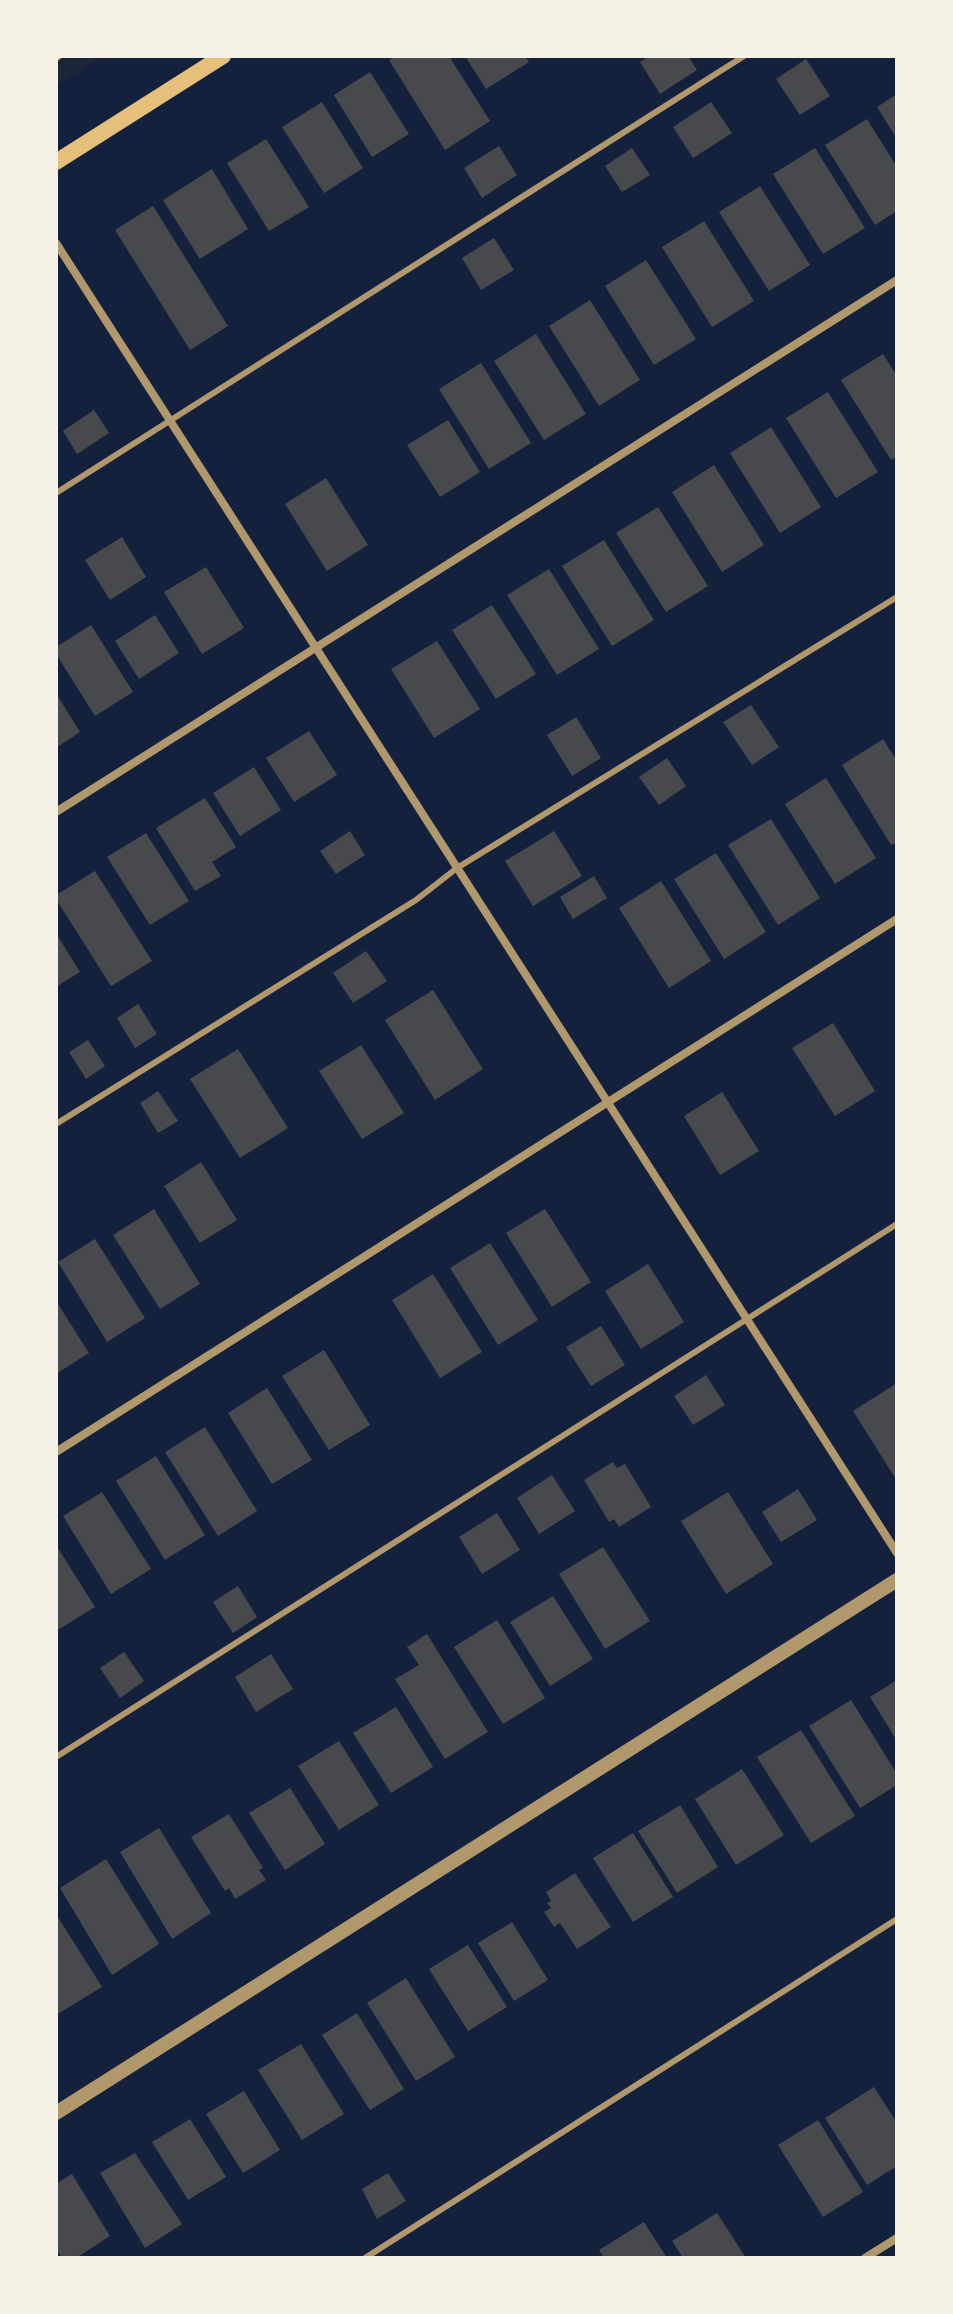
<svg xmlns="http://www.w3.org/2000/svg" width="953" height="2314" font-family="'Times New Roman',serif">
<rect width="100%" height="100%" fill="#14213d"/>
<!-- green -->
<path fill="#1d2539" d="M56,56H103L56,86Z"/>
<!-- building -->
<path fill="#48494c" d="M396,56H449L490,121L445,150L389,60Z
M465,56H525L529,62L486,89Z
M649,56H688L697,70L660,94L640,62Z
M806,59L830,96L800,115L776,79Z
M370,72L409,134L372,157L334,95Z
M897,94V139L877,107Z
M322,102L363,168L324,193L282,127Z
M711,102L732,133L693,158L673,127Z
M867,119L897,167V211L875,225L825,145Z
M266,139L309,207L269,231L227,163Z
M499,146L517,175L482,198L464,168Z
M632,148L650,175L622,192L605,166Z
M815,148L865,228L823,254L773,174Z
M212,169L248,229L200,259L163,200Z
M760,186L810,265L769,291L719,212Z
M153,206L228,326L190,350L115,230Z
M704,221L754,301L712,327L662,247Z
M494,238L514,270L481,290L462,258Z
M646,260L696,339L654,365L605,286Z
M590,300L640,380L599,406L549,326Z
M536,334L586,414L544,440L494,361Z
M883,354L897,376V456L891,460L841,380Z
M481,363L531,443L489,469L439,389Z
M828,392L878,472L836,498L786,418Z
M94,410L109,433L77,454L63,431Z
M448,420L480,472L440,497L407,445Z
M771,427L821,507L780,533L730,453Z
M714,465L764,545L722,572L672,492Z
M326,478L368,545L327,571L285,504Z
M658,507L708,586L666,612L616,533Z
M122,537L146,577L110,600L85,560Z
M604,540L654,620L612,646L562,566Z
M206,567L244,628L202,654L164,592Z
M549,569L599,649L557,675L507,595Z
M492,605L536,674L496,699L452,630Z
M155,615L179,653L139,679L115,641Z
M91,625L133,692L95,716L56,654V647Z
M437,641L480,709L434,738L391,669Z
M56,693L80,732L56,748Z
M751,705L779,747L752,765L723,722Z
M576,717L601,758L572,776L547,735Z
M309,731L337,775L294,802L266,758Z
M883,739L897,761V842L891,845L842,765Z
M667,758L686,786L659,805L639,777Z
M254,767L281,810L240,836L213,793Z
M826,778L876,858L835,884L785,804Z
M205,798L236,847L212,862L221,876L195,891L156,828Z
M771,819L820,898L778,925L728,845Z
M350,831L365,855L336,874L320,851Z
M554,831L582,876L533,906L505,861Z
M146,833L189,901L150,925L107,857Z
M716,853L766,932L724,959L674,879Z
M95,871L152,961L111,986L56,899V895Z
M594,876L607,898L573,919L560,897Z
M661,881L711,961L669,988L619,908Z
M56,933L80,972L56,987Z
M366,951L387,981L353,1003L333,973Z
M433,990L483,1069L435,1100L385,1020Z
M138,1004L157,1034L135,1048L117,1018Z
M833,1023L875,1091L835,1116L792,1048Z
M88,1040L105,1066L86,1079L69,1052Z
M361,1045L404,1113L362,1139L319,1071Z
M238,1049L288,1128L240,1158L190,1079Z
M158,1091L178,1121L158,1133L140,1103Z
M722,1092L759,1151L720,1175L684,1116Z
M201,1162L237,1220L200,1243L164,1186Z
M154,1209L200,1284L160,1309L113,1235Z
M545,1209L591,1282L552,1307L506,1233Z
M95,1239L145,1318L107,1342L58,1262Z
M490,1243L538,1320L498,1345L450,1268Z
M648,1264L684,1322L641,1349L605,1291Z
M433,1274L482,1352L440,1378L392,1300Z
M56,1301L89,1353L56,1374Z
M601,1326L625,1365L591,1386L566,1347Z
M324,1350L370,1425L329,1450L282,1376Z
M706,1375L725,1405L693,1425L674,1396Z
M897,1383V1481L853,1411Z
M267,1388L312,1460L272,1484L228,1413Z
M205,1427L257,1511L218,1536L165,1452Z
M156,1456L205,1535L165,1560L116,1481Z
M613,1462L617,1468L625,1464L651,1507L619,1527L614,1519L609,1522L584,1480Z
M552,1475L575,1511L539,1534L517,1498Z
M798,1489L817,1520L781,1542L762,1512Z
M102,1492L151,1569L111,1594L63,1516Z
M728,1492L773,1564L726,1594L681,1521Z
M497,1513L520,1550L482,1574L459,1537Z
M56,1545L95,1607L56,1631Z
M603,1547L650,1621L605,1649L559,1574Z
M238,1586L257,1617L233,1633L213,1602Z
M553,1596L593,1659L550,1686L510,1622Z
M497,1620L545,1698L503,1724L454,1647Z
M427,1634L488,1732L445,1759L395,1679L419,1665L407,1647Z
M124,1652L144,1681L120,1698L100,1668Z
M271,1654L293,1689L256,1712L235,1677Z
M897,1680V1741L870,1697Z
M851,1700L897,1774V1785L860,1808L809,1726Z
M396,1707L433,1767L391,1793L353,1733Z
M801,1730L855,1816L811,1843L757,1757Z
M339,1741L379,1805L339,1830L298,1766Z
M742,1769L784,1835L736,1865L695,1799Z
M290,1788L325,1844L285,1870L249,1813Z
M680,1805L718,1867L677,1893L638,1831Z
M229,1814L263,1868L259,1870L266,1880L235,1899L229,1888L225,1891L191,1837Z
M159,1828L211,1913L172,1939L120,1852Z
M633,1833L673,1897L633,1922L593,1858Z
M106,1859L159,1944L112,1975L60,1888Z
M575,1873L611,1927L577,1949L560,1923L554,1927L544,1912L551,1908L547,1903L551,1901L546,1892Z
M56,1914L102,1987L56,2015Z
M512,1922L548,1980L514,2001L478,1943Z
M468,1945L507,2007L468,2031L429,1969Z
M406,1978L455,2057L416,2081L367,2003Z
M357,2013L404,2089L370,2110L322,2035Z
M301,2044L344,2114L302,2140L258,2070Z
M874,2087L897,2123V2166L867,2185L825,2118Z
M244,2091L280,2150L243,2173L206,2114Z
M190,2119L226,2177L188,2200L152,2142Z
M818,2120L863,2192L823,2217L778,2145Z
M135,2153L182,2224L145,2248L100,2173Z
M388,2173L406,2201L377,2219L362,2189Z
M72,2174L110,2236L76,2258H62L56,2249V2184Z
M717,2213L746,2258H683L672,2241Z
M644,2222L667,2258H604L599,2250Z"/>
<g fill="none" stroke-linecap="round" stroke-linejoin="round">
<!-- path -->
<path stroke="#e5c07b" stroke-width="5" d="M56,59L60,56"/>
<!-- service -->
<path stroke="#b1986c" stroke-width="6" d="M56,493L744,56
M56,1124L416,900L457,868L897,597
M56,1757L897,1224
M365,2258L897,1919"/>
<!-- minor -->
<path stroke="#b1986c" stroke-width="8" d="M56,243L897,1553
M56,812L897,280
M56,1452L897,919
M865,2258L897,2238"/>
<!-- tertiary -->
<path stroke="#b1986c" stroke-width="14" d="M56,2113L897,1580"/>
<!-- secondary -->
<path stroke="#e5c07b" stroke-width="16" d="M56,162L223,56"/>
</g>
<!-- border -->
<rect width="953" height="2314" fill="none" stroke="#f6f1e7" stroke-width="116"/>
</svg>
